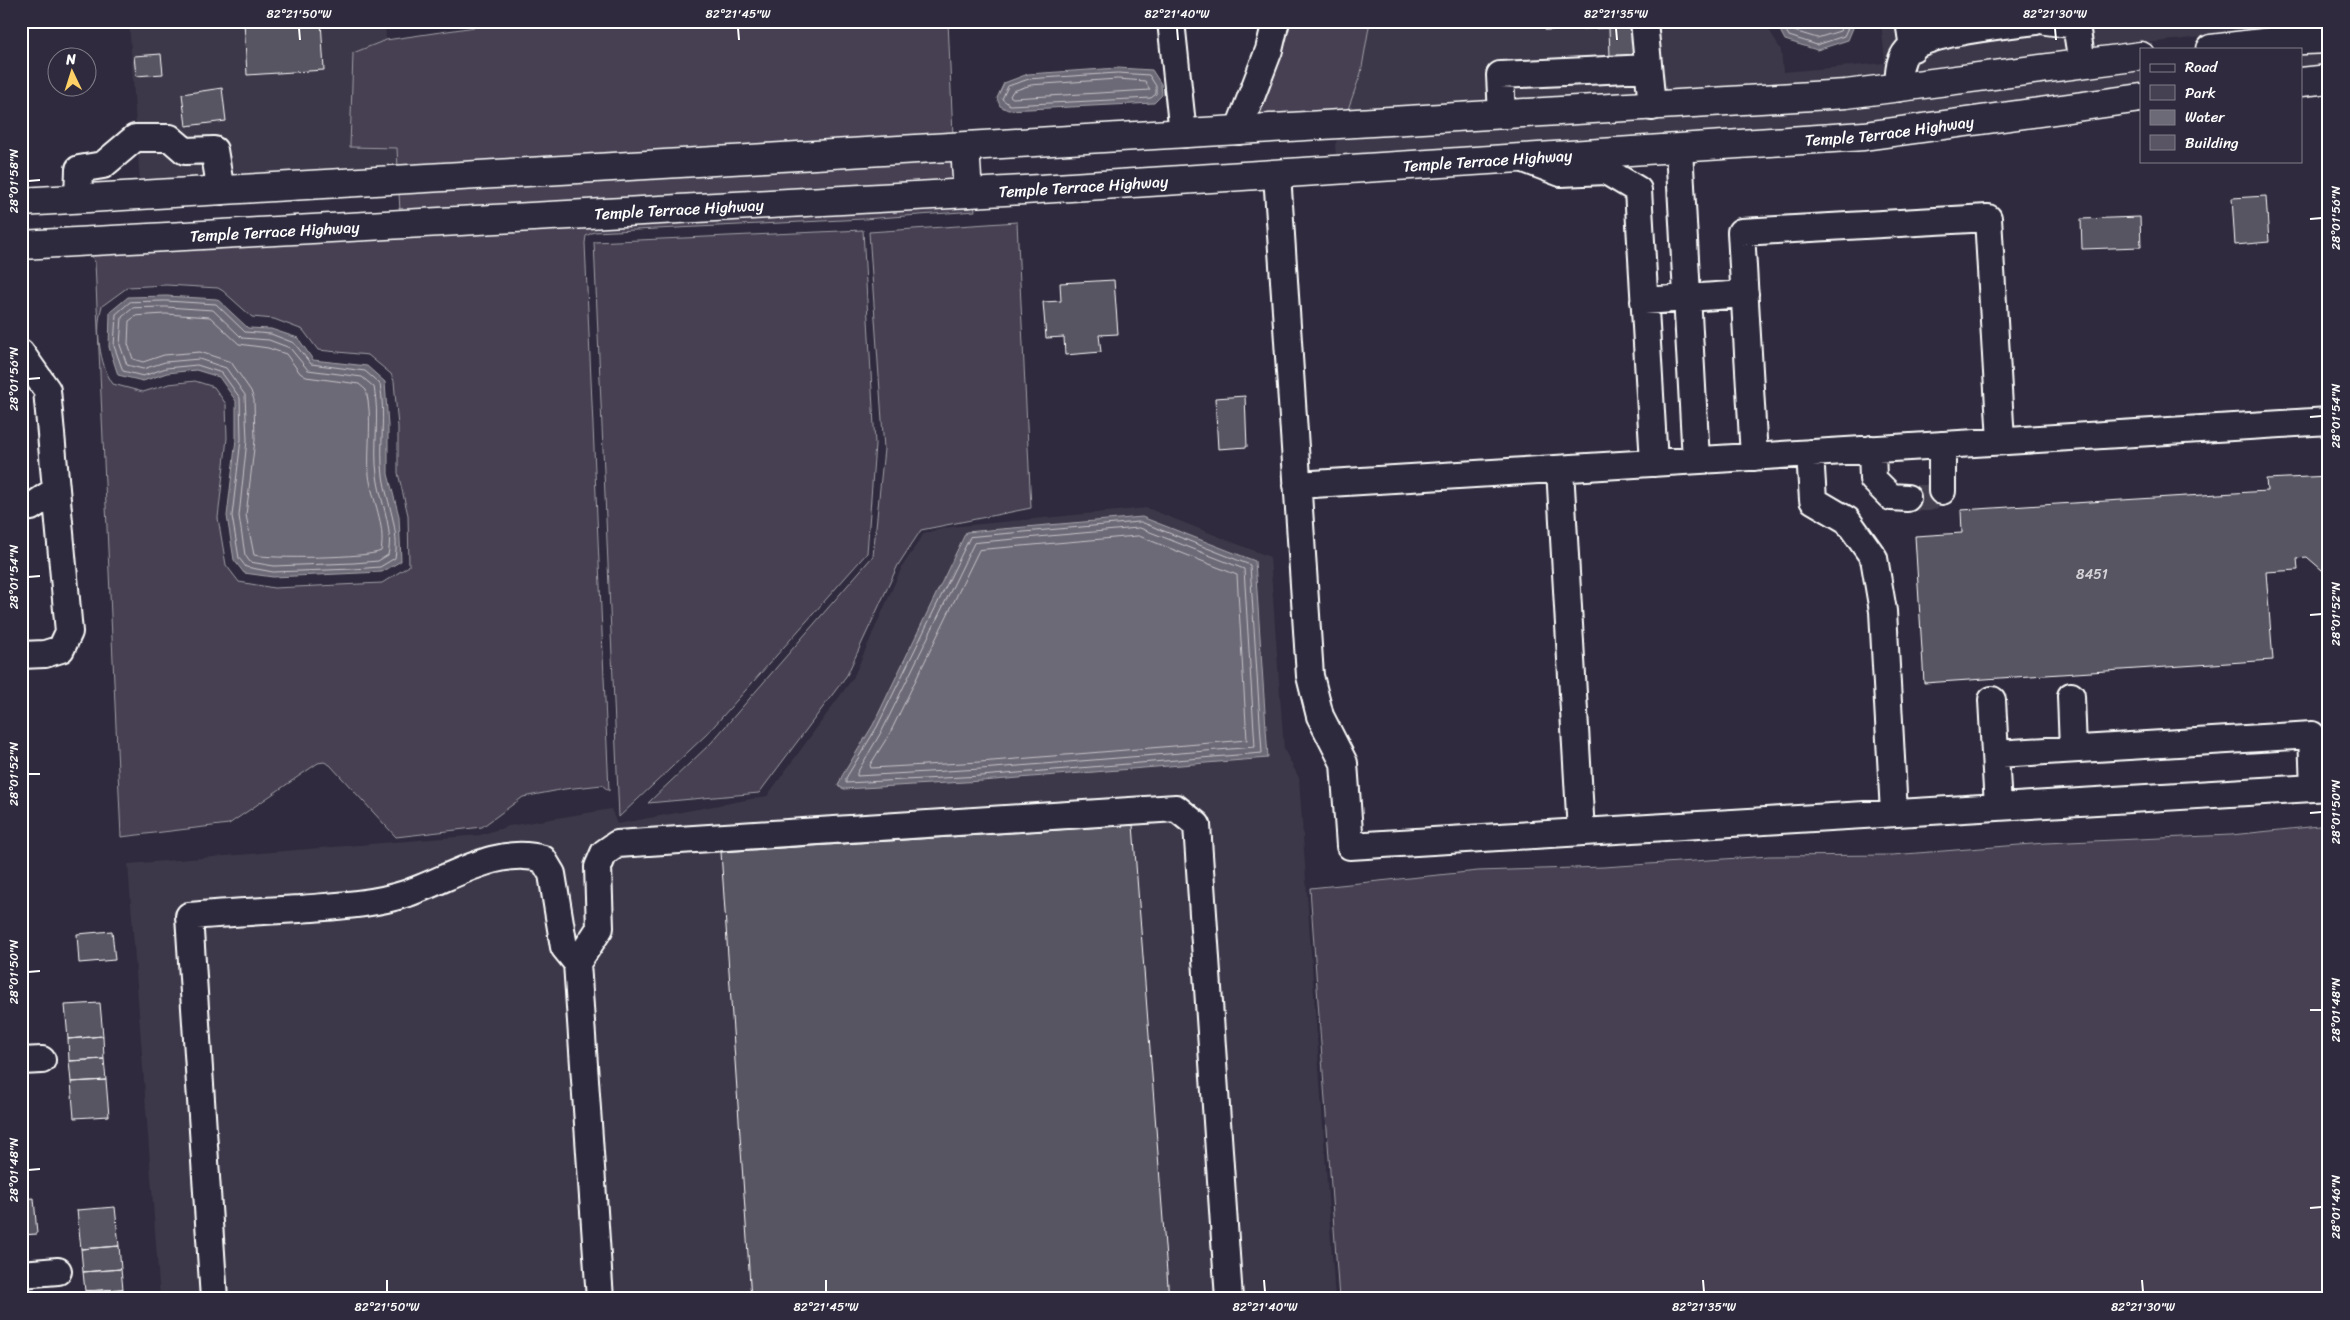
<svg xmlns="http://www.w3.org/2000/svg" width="2350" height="1320" font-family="Sriracha,sans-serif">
<rect width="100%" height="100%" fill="#2f2a3d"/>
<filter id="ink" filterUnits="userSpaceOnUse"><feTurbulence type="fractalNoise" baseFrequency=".02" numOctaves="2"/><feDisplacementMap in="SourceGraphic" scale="10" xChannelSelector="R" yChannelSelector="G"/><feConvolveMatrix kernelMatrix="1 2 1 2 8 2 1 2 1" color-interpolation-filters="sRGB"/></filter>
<g filter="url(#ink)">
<!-- built -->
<path fill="#3c3749" d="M129,21H385L386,40L353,53L350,147L397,148L398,168L140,184Z
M1370,21H1764L1781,50L1783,72L1885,63L1881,21H2329V28L2279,29L2080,50L1845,82L1347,112L1361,73Z
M2329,52V66L2301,69V53Z
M2141,69V86L1863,124L1336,158L1335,145L1338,138Z
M1147,508L1270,557L1284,749L1299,778L1335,1299H160L128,864L480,835L509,826L611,809L617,824L767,796L853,678L902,567L924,533L950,527Z"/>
<!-- green -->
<path fill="#464152" stroke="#a2a0a8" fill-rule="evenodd" d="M516,21H948L953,136L398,168L397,148L350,147L353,53L386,40Z
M1271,21H1370L1361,73L1347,112L1265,117L1247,110Z
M955,160L956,181L400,212L399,193Z
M974,205L975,211L864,219L594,232L586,236L585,243L609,791L602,785L565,789L523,797L482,827L396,837L330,765L324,762L318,763L229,824L121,837L95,262L90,254ZM166,285L218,288L223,291L252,317L274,319L303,330L318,350L368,355L391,374L394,381L398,427V473L408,515L409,566L382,583L274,588L239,582L226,565L218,518L227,438L226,404L214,387L195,381L169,384L143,392L113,384C99,364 95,329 102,306L128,287Z
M1017,222L1031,508L921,530L898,565L847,675L759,793L648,803L711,743L873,556L884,449L869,232Z
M863,230L875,444L867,553L707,734L619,817L594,242Z
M2329,825V1299H1339L1310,888L1478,871L1604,867L1769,856L1892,855L2045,843L2231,835Z"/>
<!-- water -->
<path fill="#6d6a77" stroke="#a7a6ad" d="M1775,21H1856L1848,40L1817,50L1785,40Z
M1118,68L1152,70L1161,84L1162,95L1154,103L1008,110L1000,106L997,98L1004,83L1028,74Z
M166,296L217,299L248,328L271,329L298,338L313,360L367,366L385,382L388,426V474L399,516L401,561L382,572L273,577L244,573L234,560L227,516L236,439V401L219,377L196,370L167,373L143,381L118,375L109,347L110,312L128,297Z
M1142,517L1255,561L1268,758L982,781L844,789L838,786L842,776L873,725L966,532Z"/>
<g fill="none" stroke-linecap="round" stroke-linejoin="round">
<!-- shore -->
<path stroke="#c5c3c9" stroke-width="1" d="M1781,21L1789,36L1817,45L1844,36L1851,21
M1788,21L1794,31L1817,38L1840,31L1844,21
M1118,73L1149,75L1156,86V94L1151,98L1010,105L1002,99L1008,86L1029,79Z
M1118,79L1145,81L1150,90L1013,98L1010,96L1013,91L1031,85Z
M166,301L216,304L245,332L271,334L294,343L311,364L365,371L380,384C386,414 379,446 383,476C387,503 400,531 395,558L380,567L354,569L273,572L246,567L239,558L232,516L241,439L240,398L222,373L197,365L166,368L143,376L123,371L114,346L116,314L130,302Z
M166,307L213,310L242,338L269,340L290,348L308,370L362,377L374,387C380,416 373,446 377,475C380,502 394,528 388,555L378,561L354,563L274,566L250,562L245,555L239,516L247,440L245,395L226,368L199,359L165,362L143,369L127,365L120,345L122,317L133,308Z
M166,314L210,317L239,344L268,348L286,354L300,373L306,377L359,384L366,390C373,418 367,447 369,475C372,500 386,525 381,551C369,558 269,559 254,555L246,515L255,440L254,400L251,391L231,362L200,352L164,355L143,362L133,359L128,344L129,321L136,316Z
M1141,522L1250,565L1262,753L981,776L846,783V778L877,727L970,537Z
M1140,528L1244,569L1255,747L981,769L857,776V773L883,729L974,543Z
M1139,536L1237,575L1247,740L980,762L871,768L870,765L890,733L979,550Z"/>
</g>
<!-- building -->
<path fill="#595564" stroke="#fff" d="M244,21H321L324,70L247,75Z
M1529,21H1634L1635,57H1610L1609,28L1545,30L1544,24H1529Z
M161,54L163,74L136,76L134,56Z
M222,88L226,121L186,126L182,94Z
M2266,196L2269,242L2235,245L2232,198Z
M2140,217L2141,247L2082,249L2081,219Z
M1114,280L1118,334L1099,335L1101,352L1065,355L1064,337L1046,338L1043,302L1061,301L1060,283Z
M1245,396L1247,447L1218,449L1215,398Z
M2329,476V576L2307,557L2297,558L2298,570L2266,572L2273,660L1924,683L1915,536L1962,533L1961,510L2267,491L2266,479Z
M1133,825L1169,1299H751L721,852Z
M112,931L115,960L79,963L77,934Z
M100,1003L103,1036L68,1039L65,1005Z
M103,1036L104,1059L69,1061L68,1039Z
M104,1059L106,1080L71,1082L69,1061Z
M106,1080L109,1116L74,1118L71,1082Z
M21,1105L25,1138H21Z
M34,1198L37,1234L21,1235V1199Z
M115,1207L119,1246L81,1249L77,1210Z
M119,1246L121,1269L83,1272L81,1249Z
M121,1269L123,1289L85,1291L83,1272Z
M123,1289L124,1299H86L85,1291Z"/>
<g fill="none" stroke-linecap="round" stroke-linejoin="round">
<!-- minor-tunnel -->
<path stroke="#443f50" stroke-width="26" stroke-dasharray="26 13" stroke-linecap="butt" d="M1907,498H1928L1942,491"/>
<!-- minor casing -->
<g stroke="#fff" stroke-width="30">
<path id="minor" d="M1171,21L1183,134
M1644,21L1652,107
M1909,21L1913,48
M2046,21L2076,25L2082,63
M1898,88C1899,76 1898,61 1907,51C1924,33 2009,24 2036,21
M1502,115L1500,75L1648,68
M1238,131L1269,50L1276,21
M1679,149L1696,460
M1524,159L1561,173L1606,171L1638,190L1654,463
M1277,174L1310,676L1320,716L1344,763L1350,846L2329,787
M78,199L79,169L103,165L135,138H170L185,151L214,150L221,191
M1644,301L1745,294
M21,353L47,390L69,632L61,649L45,654L21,655
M1942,445V491
M1872,449L1873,479L1891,497L1907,498
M1810,453L1813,500L1847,520L1874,558L1883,611L1894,813
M1754,457L1741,232L1988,218L2001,441
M1560,469L1581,832
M1297,485L2329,421
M21,508L31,507L56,490
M2071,696L2073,749
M1992,700L1998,807
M1996,754L2312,735L2314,788
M21,1061L42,1060
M21,1274L58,1271
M214,1299L189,916C226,913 263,911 300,909C335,906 371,905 405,894C449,880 496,845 543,859L552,874L564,947L577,963
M600,1299L577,963L600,928L598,867L604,853L617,844L1176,808L1197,825L1229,1299"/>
</g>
<!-- major casing -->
<g stroke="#fff" stroke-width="31">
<g id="major">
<path d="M2211,49L2280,41L2329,39"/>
<path d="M2301,82L2329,79"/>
<path d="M965,147L968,193"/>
<path d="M21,202L1846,94L2141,56"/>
<path id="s1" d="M21,245L1024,190L1864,136L2141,98"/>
</g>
</g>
<!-- minor -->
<use href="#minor" stroke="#2f2a3d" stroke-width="26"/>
<!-- major -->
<use href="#major" stroke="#2f2a3d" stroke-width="28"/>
</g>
</g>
<!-- ticks -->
<path fill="none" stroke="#fff" stroke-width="2" d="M299,28L300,40M738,28L739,40M1177,28L1178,40M1616,28L1617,40M2055,28L2056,40M28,181L40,180M2310,219L2322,218M28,379L40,378M2310,417L2322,416M28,577L40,576M2310,615L2322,614M28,774H40M2310,813L2322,812M28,972L40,971M2310,1010H2322M28,1170L40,1169M2310,1208L2322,1207M387,1280V1292M826,1280V1292M1264,1280L1265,1292M1703,1280L1704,1292M2142,1280L2143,1292"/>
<g text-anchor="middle" stroke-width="4" stroke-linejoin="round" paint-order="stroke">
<!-- number labels -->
<g font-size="14" fill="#d6d4d8">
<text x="2092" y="579">8451</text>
</g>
<!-- street labels -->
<g font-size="16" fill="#fff" stroke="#2f2a3d">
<text dy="6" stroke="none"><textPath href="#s1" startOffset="1872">Temple Terrace Highway</textPath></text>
<text dy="6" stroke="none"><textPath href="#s1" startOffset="1469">Temple Terrace Highway</textPath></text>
<text dy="6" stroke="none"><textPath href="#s1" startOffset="1064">Temple Terrace Highway</textPath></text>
<text dy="6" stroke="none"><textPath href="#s1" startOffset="659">Temple Terrace Highway</textPath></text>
<text dy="6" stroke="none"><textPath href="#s1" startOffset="254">Temple Terrace Highway</textPath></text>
</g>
</g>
<!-- margin -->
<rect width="2350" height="1320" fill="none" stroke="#2f2a3d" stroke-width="55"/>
<!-- legend -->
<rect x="2140" y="48" width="162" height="115" fill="#2f2a3d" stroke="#827f8b"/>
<rect x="2150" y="64" width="25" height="8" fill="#2f2a3d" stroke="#827f8b"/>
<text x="2185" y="72" font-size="15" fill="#ffffff">Road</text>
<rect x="2150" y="85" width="25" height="15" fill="#464152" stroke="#827f8b"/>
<text x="2185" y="98" font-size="15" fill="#ffffff">Park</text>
<rect x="2150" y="110" width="25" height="15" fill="#6d6a77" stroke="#827f8b"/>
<text x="2185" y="122" font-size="15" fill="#ffffff">Water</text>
<rect x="2150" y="135" width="25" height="15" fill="#595564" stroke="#827f8b"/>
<text x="2185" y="148" font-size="15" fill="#ffffff">Building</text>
<!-- north arrow -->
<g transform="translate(72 72) rotate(356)"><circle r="24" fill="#2f2a3d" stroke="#827f8b"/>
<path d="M0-4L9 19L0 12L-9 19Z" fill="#ffd166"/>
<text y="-8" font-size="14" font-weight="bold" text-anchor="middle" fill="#ffffff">N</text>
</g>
<rect x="28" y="28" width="2294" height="1264" fill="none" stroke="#fff" stroke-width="2"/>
<g font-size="12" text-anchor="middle" fill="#fff">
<text x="299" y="18">82°21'50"W</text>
<text x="738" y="18">82°21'45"W</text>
<text x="1177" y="18">82°21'40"W</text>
<text x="1616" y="18">82°21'35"W</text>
<text x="2055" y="18">82°21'30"W</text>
<text transform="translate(14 181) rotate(-90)" y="4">28°01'58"N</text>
<text transform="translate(2336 218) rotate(-90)" y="4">28°01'56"N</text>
<text transform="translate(14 379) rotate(-90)" y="4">28°01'56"N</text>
<text transform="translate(2336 416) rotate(-90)" y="4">28°01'54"N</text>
<text transform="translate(14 577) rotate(-90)" y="4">28°01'54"N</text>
<text transform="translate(2336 614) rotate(-90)" y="4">28°01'52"N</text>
<text transform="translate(14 774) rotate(-90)" y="4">28°01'52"N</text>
<text transform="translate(2336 812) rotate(-90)" y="4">28°01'50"N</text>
<text transform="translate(14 972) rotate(-90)" y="4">28°01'50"N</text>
<text transform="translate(2336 1010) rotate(-90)" y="4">28°01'48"N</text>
<text transform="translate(14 1170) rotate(-90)" y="4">28°01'48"N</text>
<text transform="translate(2336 1207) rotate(-90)" y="4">28°01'46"N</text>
<text x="387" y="1311">82°21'50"W</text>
<text x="826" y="1311">82°21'45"W</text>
<text x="1265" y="1311">82°21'40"W</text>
<text x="1704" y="1311">82°21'35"W</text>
<text x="2143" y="1311">82°21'30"W</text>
</g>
</svg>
